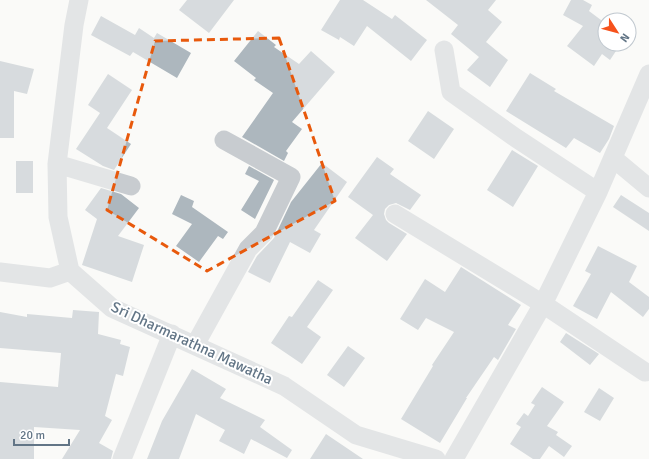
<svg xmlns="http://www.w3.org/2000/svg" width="649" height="459" font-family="Signika,sans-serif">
<rect width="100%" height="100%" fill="#fafaf8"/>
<!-- building -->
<path fill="#adb7be" d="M187,0H234L209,33L179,10Z
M340,0H363L392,19L395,15L427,40L411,61L367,26L354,46L340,37L339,40L321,30Z
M426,0H496L488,10L502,22L486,42L508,60L490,87L467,70L479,57L451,34L458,25Z
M571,0H583L592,5L589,11L605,23V44H613L618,48L610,60L602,54L594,66L567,46L583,26L563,15Z
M101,16L135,35L139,28L154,38L157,33L191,53L177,78L133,52L130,56L91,35Z
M258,31L276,45L274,47L299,64L311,51L335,72L292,122L302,129L286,151L288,153L284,161L242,137L273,93L254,80L256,78L234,61Z
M0,61L34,69L27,94L14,91V138H0Z
M530,73L556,89L554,91L614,126L609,139L600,153L574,138L566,148L506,111Z
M108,74L132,90L107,128L131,144L114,170L103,166L76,149L100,113L88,105Z
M428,111L454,129L434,159L408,141Z
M512,150L538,166L513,207L487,190Z
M377,157L394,169L390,174L421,195L410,210L396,203L389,205L385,209L384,214L386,220L389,223L407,234L387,261L355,238L373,215L348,197Z
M16,161H33V193H16Z
M322,163L347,182L314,230L321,234L310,253L290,242L270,283L248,272L257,256L274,238L291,202Z
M249,166L274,180L255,219L241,210L259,181L245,174Z
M101,188L121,194L139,208L118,236L144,245L132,282L82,265L97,219L85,210Z
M181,195L194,201L192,207L228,232L223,239L218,236L199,262L176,246L192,224L172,214Z
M621,195L649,213V231L613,207Z
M598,246L637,266L629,282L649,297V309L643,317L611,292L597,319L573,306L591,274L585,271Z
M461,267L521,305L508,325L516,329L498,360L494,357L466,398H467L440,443L401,419L433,366L432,365L454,332L426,318L418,330L400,319L425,279L445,292Z
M318,280L333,290L307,327L321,337L302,364L271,343L289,316L292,317Z
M73,310L99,312L98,334L121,340L120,344L130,347L123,376L116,374L105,416L112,420L99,443L113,451L111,459H62L80,430L34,427V459H0V382L58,387L61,353L0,348V312L27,317V314L72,318Z
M566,333L599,354L590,365L560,342Z
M348,346L365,358L344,387L327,375Z
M192,369L226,389L220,398L265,420L260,427L292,450L287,458L251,439L244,454L219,441L225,430L196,414L179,459H147L162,421Z
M542,387L564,402L547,426L558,432L556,435L572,446L564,457L549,446L540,459H533L510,444L521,427L516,424L524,413L528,416L535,405L531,403Z
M599,388L614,398L600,421L584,412Z
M326,434L363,459H310Z"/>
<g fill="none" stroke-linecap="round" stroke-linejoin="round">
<!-- street -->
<path stroke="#c8ccd0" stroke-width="19" d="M79,0L74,25L57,164L58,217L70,271L112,308L284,386L356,435L436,459
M444,50L451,92L516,138L598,192
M613,158L649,188
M57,164L131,186
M395,214L543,304L645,372
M0,272L50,278L70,271
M195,345L248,249L264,233L291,177L224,140
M122,459L172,334
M454,459L543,304L598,192L649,74"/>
</g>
<!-- marked area -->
<path d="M0 0H649V459H0ZM279,38L335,201L207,271L107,210L155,41Z" fill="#fafaf8" fill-opacity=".55" fill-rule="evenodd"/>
<path fill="none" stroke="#e8590c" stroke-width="3" stroke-dasharray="8 5" stroke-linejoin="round" d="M279,38L335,201L207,271L107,210L155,41Z"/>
<g text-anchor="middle" stroke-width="4" stroke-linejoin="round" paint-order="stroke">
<!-- street labels -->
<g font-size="15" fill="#627586" stroke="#fff">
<text transform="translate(192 343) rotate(25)" y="5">Sri Dharmarathna Mawatha</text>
</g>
</g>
<!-- north arrow -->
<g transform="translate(617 32) rotate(126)"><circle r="19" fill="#ffffff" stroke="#c0c8cf"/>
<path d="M0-3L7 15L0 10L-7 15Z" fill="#f6521c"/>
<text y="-6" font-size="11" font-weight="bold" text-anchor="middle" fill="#627586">N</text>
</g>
<!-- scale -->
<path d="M14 439v6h55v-6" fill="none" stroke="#627586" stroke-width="2"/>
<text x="20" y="439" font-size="12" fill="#627586" stroke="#ffffff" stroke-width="3" paint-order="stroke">20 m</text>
</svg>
